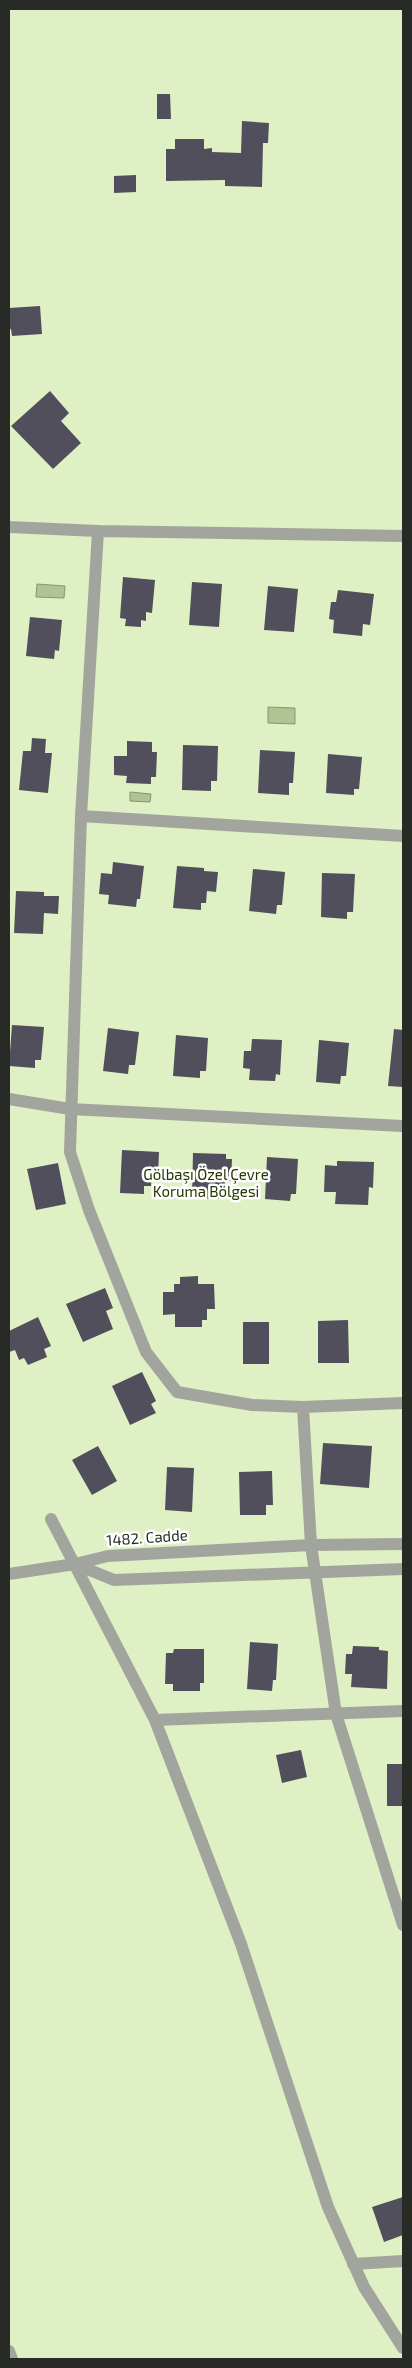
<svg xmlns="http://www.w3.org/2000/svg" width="412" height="2368" font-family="'Exo 2',sans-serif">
<rect width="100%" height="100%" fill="#f5fbec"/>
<!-- green -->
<path fill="#def0c4" d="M9,9H403V2359H9Z"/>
<!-- water -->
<path fill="#b0c392" stroke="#879571" d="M37,584L65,586L64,598L36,597Z
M268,707L295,708V724L268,723Z
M130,792L151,794L150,802L130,801Z"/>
<!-- building -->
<path fill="#514f5b" d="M157,94H170L171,119H157Z
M242,121L269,123L268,143H263L262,187L225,186V180L166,181V149H175V139H204V149L212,148V152L241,153Z
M136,175V192L114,193V176Z
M40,306L42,334L12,336L11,329H9V308Z
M50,391L69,413L61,421L81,443L53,469L11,426Z
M123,577L155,580L152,613L146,612V621L141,620V627L125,626L126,619L120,618Z
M192,582L222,584L219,627L189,625Z
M268,586L298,589L294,632L264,630Z
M338,590L374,594L370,625L363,624L362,636L333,633L334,620L329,619L331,602H336Z
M30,617L62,620L59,651L55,650L54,659L26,656Z
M32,738L46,739L45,753H52L48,793L19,790L23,751H31Z
M127,741L152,742V752H157L156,777H151V784L126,783L127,776L114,775V756H127Z
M183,745L218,746L217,781H211V791L182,790Z
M260,750L295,752L293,783H289V795L258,793Z
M328,754L362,757L359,789H354V795L326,793Z
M113,862L144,866L140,899H137L136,907L108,904L109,895L99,894L101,873L112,874Z
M177,866L204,868V871L218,872L216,892L207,891L206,903H201V910L173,908Z
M253,869L285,872L282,905H277L276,914L249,911Z
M322,873L355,874L353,912H347V919L321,917Z
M16,891L44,892V896H59L58,914L44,913L43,934L14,933Z
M12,1025L44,1027L41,1060H35V1068L9,1066Z
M108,1028L139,1032L135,1065H129L128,1074L103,1071Z
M394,1029L403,1030V1087L388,1086Z
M176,1035L208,1038L206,1071H200V1078L173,1076Z
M252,1039L282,1040L280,1075L276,1074L275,1081L249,1080L250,1069L243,1068L244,1051H251Z
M319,1040L349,1043L346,1076H341L340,1084L316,1082Z
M122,1150L159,1152L158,1177L152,1176L151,1186H144V1194L120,1193Z
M193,1153L226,1154V1159H232L231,1181H225V1192H219V1199L192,1198Z
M267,1157L298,1159L296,1194H291L290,1201L265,1199Z
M337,1161L374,1162L373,1188L369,1187L368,1205L335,1204L336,1192H324L325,1165L337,1166Z
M58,1163L66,1204L36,1210L27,1169Z
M198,1276V1284H214L215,1309H207V1320H202V1327H175V1314L163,1315V1292H174V1284H180V1277Z
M105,1288L113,1308L106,1311L113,1329L83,1342L66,1304Z
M38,1317L51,1346L44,1349L47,1357L28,1365L24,1358L19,1360L15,1350L9,1352V1331Z
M348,1320L349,1363H318V1321Z
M243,1322H269V1364H243Z
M142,1372L156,1401L151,1404L156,1413L130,1425L112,1386Z
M323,1443L372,1446L369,1488L320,1484Z
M98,1446L117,1481L92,1495L72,1460Z
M167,1467L194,1468L192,1512L165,1510Z
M272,1471L273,1505H266V1515H240L239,1472Z
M250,1642L278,1644L276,1680H273L272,1691L247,1689Z
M353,1646L379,1647V1650L388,1651L387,1689L351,1687L352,1674H345L346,1654H352Z
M174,1649H204V1683H200V1691H173V1684H165L166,1653H173Z
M301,1750L307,1777L282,1783L276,1755Z
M387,1764H403V1806H387Z
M403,2197V2235L384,2242L372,2207Z"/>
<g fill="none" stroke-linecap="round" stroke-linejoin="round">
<!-- minor -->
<path stroke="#a2a59e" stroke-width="12" d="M9,527L98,531L403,536
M98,531L81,816L70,1152L89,1210L146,1352L177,1392L252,1405L303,1407L403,1403
M81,816L403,836
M9,1099L70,1109L403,1126
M303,1407L311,1545L336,1714L403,1925
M51,1519L155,1720L241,1944L328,2207L364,2287L403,2348
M75,1564L114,1580L403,1569
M9,1574L75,1564L108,1556L311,1545L403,1544
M155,1720L403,1711
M353,2264L403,2261
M9,2351L12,2359"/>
</g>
<g text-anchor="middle" stroke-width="5" stroke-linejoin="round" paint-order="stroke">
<!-- park labels -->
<g font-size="15" fill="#273700" stroke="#fff">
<text x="206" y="1180">Gölbaşı Özel Çevre<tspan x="206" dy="17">Koruma Bölgesi</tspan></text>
</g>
<!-- street labels -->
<g font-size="15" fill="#282a25" stroke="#fff">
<text transform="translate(147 1538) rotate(-4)" y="5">1482. Cadde</text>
</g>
</g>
<!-- border -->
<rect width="412" height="2368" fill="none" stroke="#282a25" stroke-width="20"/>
</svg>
